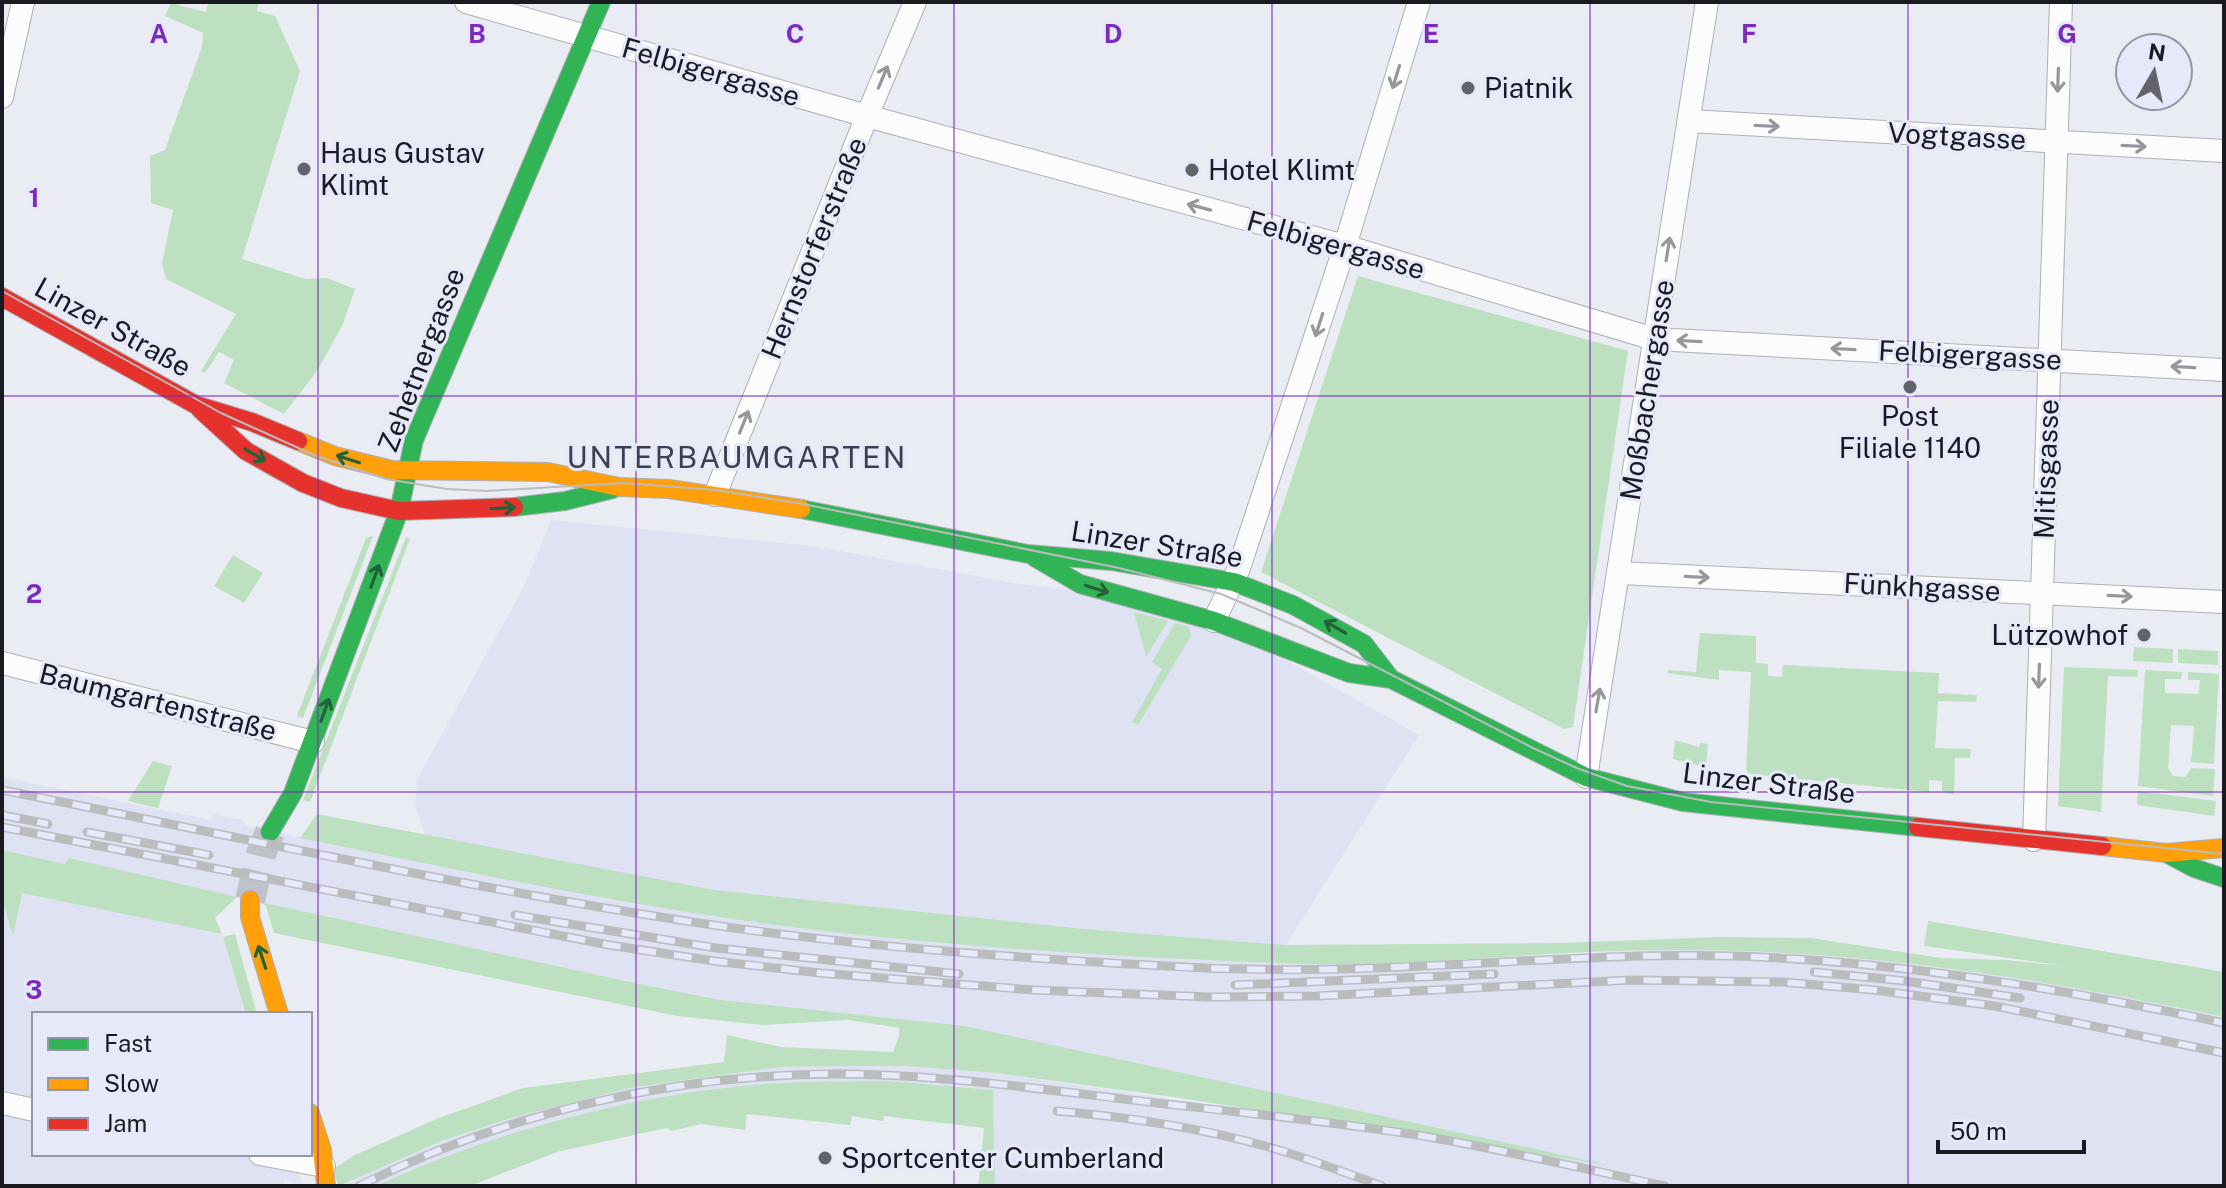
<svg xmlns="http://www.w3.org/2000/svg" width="2226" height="1188" font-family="'Public Sans',sans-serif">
<rect width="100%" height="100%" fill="#eaecf4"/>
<!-- built -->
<path fill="#dee2f2" d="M551,520L813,546L1014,583L1080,591L1245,637L1419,735L1286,945L1084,929L715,890L427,837L415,808L417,779L523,589Z
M2,777L211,820L212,814L243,820L246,826L498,877L682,911L800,928L1078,952L1306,964H1395L1662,949L1793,953L1918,964L2045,981L2224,1017V1186H995L993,1090L889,1081L802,1082L757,1086L593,1111L534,1126L376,1186H343L386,1164L444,1140L508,1119L586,1099L635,1087L780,1067L845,1066H906L996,1073L1593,1162L965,1026L722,1000L644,985L237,897L69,858L66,864L2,850Z
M2,888L222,934L246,1014H34V1154H290L303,1186L285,1180L282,1186H2Z"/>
<!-- green -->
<path fill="#bde0c1" d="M209,2H259L257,11L275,16L300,71L242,259L306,279L327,278L355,289L342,326L317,371L284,414L224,383L234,360L219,352L205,373L201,371L236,314L166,279L162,263L173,210L151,203L150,156L165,150L202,47L203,33L165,16L171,3L206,12Z
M1358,276L1628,351L1573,727L1564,729L1261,572Z
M373,536L303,718L297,716L366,538Z
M406,537L410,539L310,802L303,800Z
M233,555L263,573L244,603L214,586Z
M1134,612L1168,621L1146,657Z
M1175,623L1189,627L1191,636L1138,725L1132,722L1162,669L1152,662Z
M1700,633L1756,636V663L1768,664V676L1782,677L1783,665L1939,673L1938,693L1977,695L1976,702L1938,701L1935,748L1971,749L1970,758H1955L1954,795L1942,792V781L1929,780V792L1750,774L1746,771L1751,672L1719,670V680L1667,673L1668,670L1696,672Z
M2134,647L2173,649V663L2133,661Z
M2178,649L2218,651V665L2178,663Z
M2064,667L2138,670L2137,677L2108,676L2101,812L2058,806Z
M2145,670L2182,672L2181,679H2165V693L2199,694L2200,680H2188V672L2219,674L2214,764L2191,762L2194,726L2171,725L2168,768L2173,776L2185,777L2191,768L2215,769L2213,796L2138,786Z
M1675,740L1699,747L1700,743L1708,744L1706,767L1673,759Z
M153,761L172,766L158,808L128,801Z
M2138,791L2216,801L2214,816L2137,805Z
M317,814L715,890L1084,929L1286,945L1561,943L1718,937L1811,938L1941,958L2005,960L2066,966L1924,946L1928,921L2224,972V1017C2040,978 1853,948 1664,950C1544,950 1424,967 1304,964C1136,958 966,948 799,928C631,907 465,871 300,838Z
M2,850L65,864L69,858L237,897L215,918L222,934L22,893L13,936L2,899Z
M260,902L644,985L721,1000L965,1026L1614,1166L1180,1098L996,1073L906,1066H845L780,1067L635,1087L586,1099L508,1119L444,1140L339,1186L332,1170L355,1155L439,1118L523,1088L724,1062L727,1035L781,1047L893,1052L899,1036V1028L849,1020L763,1025L677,1016L274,933L266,906Z
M235,934L257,1014H246L223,937Z
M889,1081L993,1090L995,1186H978L984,1128L884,1116L883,1121L852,1116L850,1125L747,1114L745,1130L701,1124L672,1131L666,1128L557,1152L470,1186H376C506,1126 659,1087 803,1082C831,1081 860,1081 889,1081Z"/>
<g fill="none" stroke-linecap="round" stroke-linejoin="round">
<!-- secondary-tunnel -->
<path stroke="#c0c2ca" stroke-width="30" stroke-dasharray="30 15" stroke-linecap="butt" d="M250,900L261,854L270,832"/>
<!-- street casing -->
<g stroke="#aeafb5" stroke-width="24">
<path id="street" d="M466,2L867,116L1345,246L1654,339L2224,370
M2,97L23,2
M1689,121L2224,151
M715,495L867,116L915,2
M1619,573L2224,602
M1214,621L1239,568L1345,246L1419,2
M2,663L313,742
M1586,777L1707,2
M2034,840L2061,2
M2,1103L34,1110
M260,1154L324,1166"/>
</g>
<!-- fast casing -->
<g stroke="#aeafb5" stroke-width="20">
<path id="fast" d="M514,507L565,501L613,489
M801,509L1028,554L1111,561L1234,582L1293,605L1364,644L1391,679
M1034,557L1080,584L1214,621L1349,673L1391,679L1586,777L1683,802L1918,827
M270,832L293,793L399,511L414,440L601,2
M2166,853L2194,868L2224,878"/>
</g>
<!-- slow casing -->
<g stroke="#aeafb5" stroke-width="20">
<path id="slow" d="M298,441L335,456L392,470L548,472L619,487L669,489L801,509
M2102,846L2166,853L2224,848
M250,900V917L279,1014
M310,1113L322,1150L326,1186"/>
</g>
<!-- jam casing -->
<g stroke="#aeafb5" stroke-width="20">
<path id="jam" d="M2,297L196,405L252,422L298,441
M200,409L246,451L303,483L341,498L399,511L514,507
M1918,827L2102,846"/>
</g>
<!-- street -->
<use href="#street" stroke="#fcfcfd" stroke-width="22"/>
<!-- fast -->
<use href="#fast" stroke="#30b455" stroke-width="18"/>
<!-- slow -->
<use href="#slow" stroke="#ff9f0a" stroke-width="18"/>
<!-- jam -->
<use href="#jam" stroke="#e5322d" stroke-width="18"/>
<!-- tram -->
<path stroke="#babcbe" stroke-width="2" d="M2,291L221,413L314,455L386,479L447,489L486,491L623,483L716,490L803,504L1119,568L1221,594L1301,628L1533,748L1579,769L1627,786L1711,802L2224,854"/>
<!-- rail casing -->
<g stroke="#babcbe" stroke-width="9">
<path id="rail" d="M2,790C234,836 466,888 699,923C847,945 999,957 1148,965C1223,970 1298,971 1373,968C1493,964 1613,953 1733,956C1899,961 2062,989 2224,1023
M2,815L48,824
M2,827L609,945L714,961L820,973L1033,990L1210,997L1317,996L1631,980L1783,982L1874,990L1995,1006L2224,1053
M87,832L209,855
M515,915L716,948L959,974
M1814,972L1905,981L2020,998
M1235,985L1494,974
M1057,1111C1127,1117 1197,1127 1265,1146C1305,1157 1343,1172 1382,1186
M359,1186C506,1112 680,1073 844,1074C949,1075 1053,1091 1157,1103C1246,1113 1335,1122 1423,1136C1504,1150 1585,1169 1665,1186"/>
</g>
<!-- rail -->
<use href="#rail" stroke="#e5e9f9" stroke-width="6" stroke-dasharray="18" stroke-linecap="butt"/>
</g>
<!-- one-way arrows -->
<defs><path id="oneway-shaft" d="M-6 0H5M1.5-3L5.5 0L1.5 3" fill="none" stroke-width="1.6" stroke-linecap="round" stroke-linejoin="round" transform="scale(2)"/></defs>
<g stroke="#96979a">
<use href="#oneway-shaft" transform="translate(883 77) rotate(-67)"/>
<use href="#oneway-shaft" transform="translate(1396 77) rotate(107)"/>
<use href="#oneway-shaft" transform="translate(2058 80) rotate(92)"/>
<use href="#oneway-shaft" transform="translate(1767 126) rotate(3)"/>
<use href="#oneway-shaft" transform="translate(2134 146) rotate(3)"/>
<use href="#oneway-shaft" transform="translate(1199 207) rotate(-165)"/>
<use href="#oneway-shaft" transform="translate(1668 249) rotate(-81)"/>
<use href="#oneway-shaft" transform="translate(1319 325) rotate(108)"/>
<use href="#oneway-shaft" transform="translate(1689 341) rotate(-177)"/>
<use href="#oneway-shaft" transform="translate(1843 349) rotate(-177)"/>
<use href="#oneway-shaft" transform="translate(2183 367) rotate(-177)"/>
<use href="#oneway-shaft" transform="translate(744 422) rotate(-68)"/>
<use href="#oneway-shaft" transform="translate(1697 577) rotate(3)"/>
<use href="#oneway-shaft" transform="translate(2120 596) rotate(3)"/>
<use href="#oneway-shaft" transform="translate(2039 676) rotate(92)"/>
<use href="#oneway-shaft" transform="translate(1598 700) rotate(-80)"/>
</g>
<g stroke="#246038">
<use href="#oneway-shaft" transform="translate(255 455) rotate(31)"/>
<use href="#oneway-shaft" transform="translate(348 459) rotate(-162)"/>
<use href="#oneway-shaft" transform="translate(503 508) rotate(-3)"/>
<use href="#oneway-shaft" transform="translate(375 576) rotate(-70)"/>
<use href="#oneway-shaft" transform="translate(1097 589) rotate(17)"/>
<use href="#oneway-shaft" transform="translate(1335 627) rotate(-150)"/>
<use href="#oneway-shaft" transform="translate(325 710) rotate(-70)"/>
<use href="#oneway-shaft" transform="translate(262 957) rotate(-108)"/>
</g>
<!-- grid -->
<path fill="none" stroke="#7b2cbf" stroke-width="2" stroke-opacity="0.55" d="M318,2V1186M636,2V1186M954,2V1186M1272,2V1186M1590,2V1186M1908,2V1186M2,396H2224M2,792H2224"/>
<!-- markers -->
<g fill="#63646b" stroke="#e5e9f9" stroke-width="3">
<circle cx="1468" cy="88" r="8"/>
<circle cx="304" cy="169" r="8"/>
<circle cx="1192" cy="170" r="8"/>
<circle cx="1910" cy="387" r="8"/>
<circle cx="2144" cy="635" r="8"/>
<circle cx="825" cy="1158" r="8"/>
</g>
<g text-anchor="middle" stroke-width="6" stroke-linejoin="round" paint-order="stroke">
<!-- street labels -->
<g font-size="28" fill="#1a1b21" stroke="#e5e9f9">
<text transform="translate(711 72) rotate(16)" y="10">Felbigergasse</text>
<text transform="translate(1957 136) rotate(3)" y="10">Vogtgasse</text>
<text transform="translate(1336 245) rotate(16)" y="10">Felbigergasse</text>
<text transform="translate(814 248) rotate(-68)" y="10">Hernstorferstraße</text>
<text transform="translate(113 327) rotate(29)" y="10">Linzer Straße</text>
<text transform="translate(1970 355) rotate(3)" y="10">Felbigergasse</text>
<text transform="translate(421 360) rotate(-69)" y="10">Zehetnergasse</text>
<text transform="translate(1647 390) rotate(-81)" y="10">Moßbachergasse</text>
<text transform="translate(2046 469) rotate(-88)" y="10">Mitisgasse</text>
<text transform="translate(1157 544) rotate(9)" y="10">Linzer Straße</text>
<text transform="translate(1922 587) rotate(3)" y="10">Fünkhgasse</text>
<text transform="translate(158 702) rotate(14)" y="10">Baumgartenstraße</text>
<text transform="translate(1769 783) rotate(7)" y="10">Linzer Straße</text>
</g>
<!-- poi labels -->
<g font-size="28" fill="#1a1b21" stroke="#e5e9f9" text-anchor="start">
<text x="1484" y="98">Piatnik</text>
<text x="320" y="163">Haus Gustav<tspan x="320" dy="32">Klimt</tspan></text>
<text x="1208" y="180">Hotel Klimt</text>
<text x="1910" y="426" text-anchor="middle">Post<tspan x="1910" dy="32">Filiale 1140</tspan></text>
<text x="2128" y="645" text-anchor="end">Lützowhof</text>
<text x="841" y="1168">Sportcenter Cumberland</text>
</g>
<!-- neighbourhood labels -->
<g font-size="30" letter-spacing="2" fill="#3d3f4c" stroke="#e5e9f9">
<text x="737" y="468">UNTERBAUMGARTEN</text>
</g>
</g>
<g font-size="26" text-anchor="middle" font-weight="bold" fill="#7b2cbf" stroke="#e5e9f9" stroke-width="6" stroke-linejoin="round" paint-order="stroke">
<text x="159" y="43">A</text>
<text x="477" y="43">B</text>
<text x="795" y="43">C</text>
<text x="1113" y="43">D</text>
<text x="1431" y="43">E</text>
<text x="1749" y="43">F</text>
<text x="2067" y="43">G</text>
<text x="34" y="207">1</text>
<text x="34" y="603">2</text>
<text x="34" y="999">3</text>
</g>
<!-- border -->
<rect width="2226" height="1188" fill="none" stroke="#1a1b21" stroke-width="8"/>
<!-- legend -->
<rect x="32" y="1012" width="280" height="144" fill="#e5e9f9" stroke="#9497a3" stroke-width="2"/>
<rect x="48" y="1038" width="40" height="12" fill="#30b455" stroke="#9497a3" stroke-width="2"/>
<text x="104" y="1052" font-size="24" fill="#1a1b21">Fast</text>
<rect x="48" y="1078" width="40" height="12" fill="#ff9f0a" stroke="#9497a3" stroke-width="2"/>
<text x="104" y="1092" font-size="24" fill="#1a1b21">Slow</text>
<rect x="48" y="1118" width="40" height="12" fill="#e5322d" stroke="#9497a3" stroke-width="2"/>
<text x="104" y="1132" font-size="24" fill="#1a1b21">Jam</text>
<!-- north arrow -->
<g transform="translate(2154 72) rotate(9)"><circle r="38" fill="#e5e9f9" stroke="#9497a3" stroke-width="2"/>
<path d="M0-6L14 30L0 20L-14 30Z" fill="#63646b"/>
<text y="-12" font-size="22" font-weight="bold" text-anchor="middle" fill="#1a1b21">N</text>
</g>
<!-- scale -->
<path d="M1938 1140v12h146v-12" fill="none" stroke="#1a1b21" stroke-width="4"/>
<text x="1950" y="1140" font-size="24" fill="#1a1b21" stroke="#e5e9f9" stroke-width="6" paint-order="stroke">50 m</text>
</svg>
